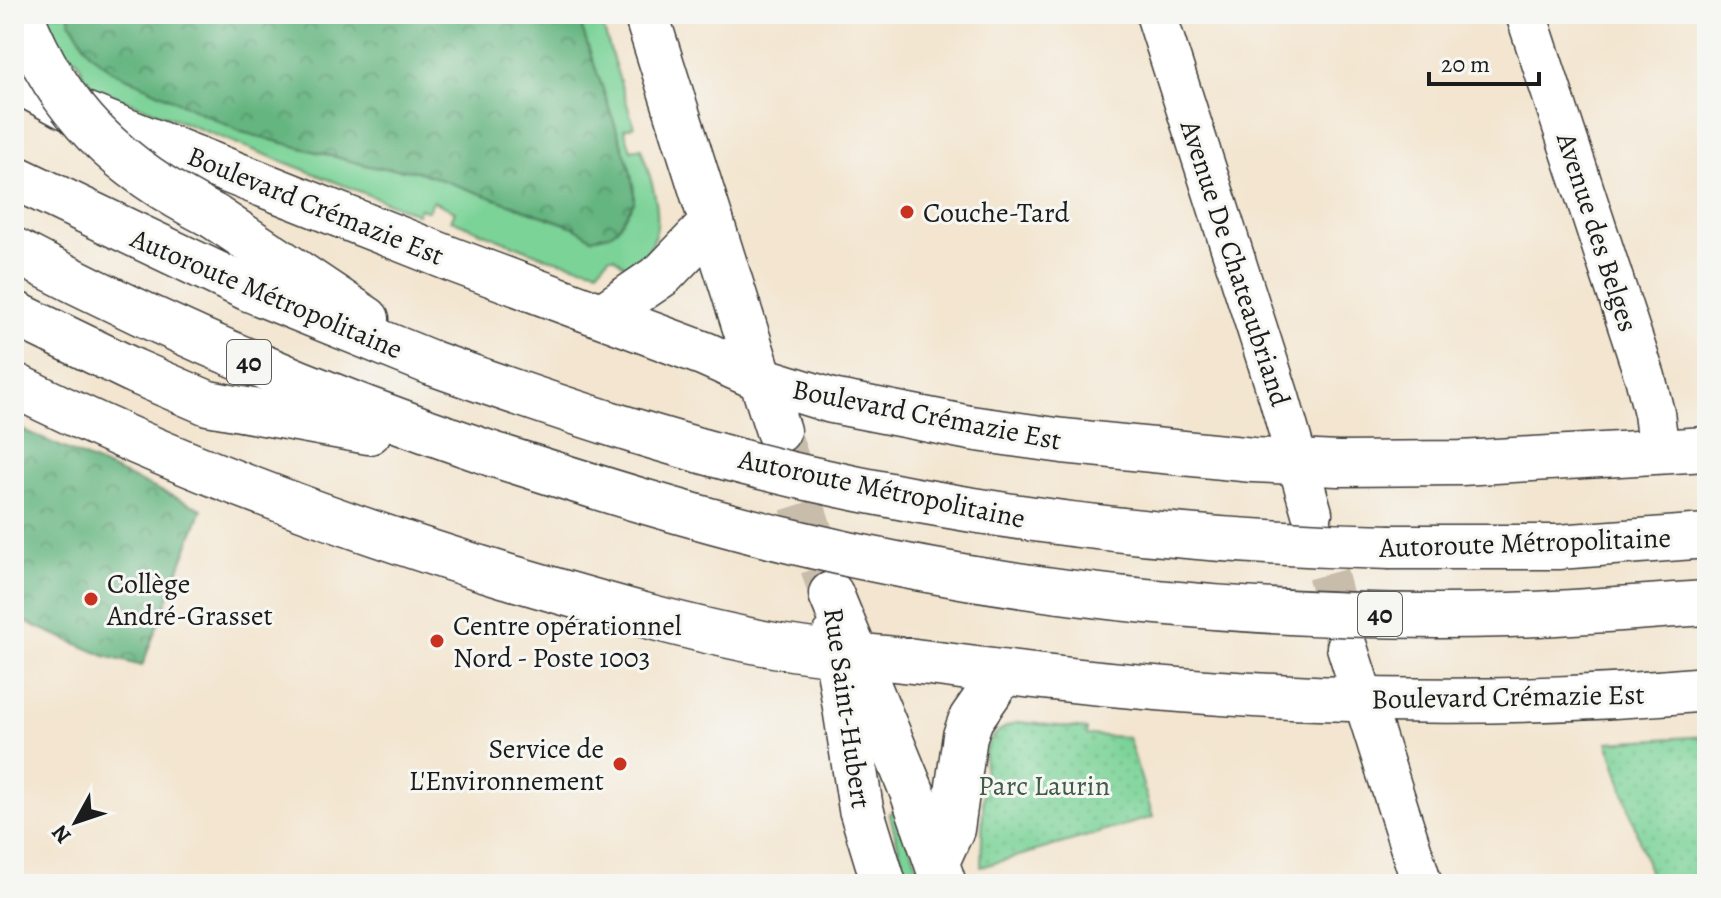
<svg xmlns="http://www.w3.org/2000/svg" width="1721" height="898" font-family="Alegreya,serif">
<defs>
<pattern id="forest-crowns" width="20" height="18" patternUnits="userSpaceOnUse" patternTransform="scale(2)"><rect width="20" height="18" fill="#65b580"/><path d="M2 6a3 3 0 1 1 6 0M12 15a3 3 0 1 1 6 0" fill="none" stroke="#529268"/></pattern>
<pattern id="park-dots" width="8" height="8" patternUnits="userSpaceOnUse" patternTransform="scale(2)"><rect width="8" height="8" fill="#7cd398"/><path d="M2 2h.1M6 6h.1" fill="none" stroke="#6bb582" stroke-width="1.8" stroke-linecap="round"/></pattern>
</defs>
<rect width="100%" height="100%" fill="#f6f6f2"/>
<filter id="ink" filterUnits="userSpaceOnUse"><feTurbulence type="fractalNoise" baseFrequency=".0125" numOctaves="2"/><feDisplacementMap in="SourceGraphic" scale="16" xChannelSelector="R" yChannelSelector="G"/><feConvolveMatrix kernelMatrix="1 2 1 2 8 2 1 2 1" color-interpolation-filters="sRGB"/></filter>
<filter id="wash" filterUnits="userSpaceOnUse"><feTurbulence type="fractalNoise" baseFrequency=".006" numOctaves="4" result="noise"/><feDisplacementMap in="SourceGraphic" scale="32" xChannelSelector="R" yChannelSelector="G"/><feGaussianBlur stdDeviation="1.8" result="paint"/><feColorMatrix in="noise" values="0 0 0 0 0 0 0 0 0 0 0 0 0 0 0 0 0 1.4 0 .05"/><feComposite in="paint" operator="in"/></filter>
<g filter="url(#wash)">
<rect width="100%" height="100%" fill="#f3e5cf"/>
<!-- grass -->
<path fill="#7cd398" stroke="#4c785a" stroke-width="2" d="M43,14H68L71,23L113,71L242,132L373,167L417,171L574,227L592,238L630,169L577,14H599L634,126L624,129L631,150L641,148C653,186 677,245 627,267L614,257H609L598,270L547,258L451,220L455,211L433,201L428,211L419,208L417,214L82,83L76,74L82,70L76,58L67,62Z
M897,811L924,884H909L889,813Z"/>
<!-- forest -->
<path fill="url(#forest-crowns)" stroke="#40684e" stroke-width="2" d="M68,14H577L630,169L634,190V202L617,229L610,234L592,238L574,227L417,171L373,167L242,132L113,71L90,53L71,23Z
M14,426L202,509L142,666L105,656L14,617Z"/>
<!-- park -->
<path fill="url(#park-dots)" stroke="#4c785a" stroke-width="2" d="M1019,722L1087,729V735L1128,737L1153,817L981,867L985,751C992,734 1001,727 1019,722Z
M1707,736V884H1653L1608,742Z"/>
</g>
<g filter="url(#ink)">
<g fill="none" stroke-linecap="round" stroke-linejoin="round">
<!-- minor-tunnel -->
<path stroke="#c8bdab" stroke-width="40" stroke-dasharray="40 20" stroke-linecap="butt" d="M1312,516L1346,643"/>
<!-- secondary-tunnel -->
<path stroke="#c8bdab" stroke-width="44" stroke-dasharray="44 22" stroke-linecap="butt" d="M781,441L831,594"/>
<!-- minor casing -->
<g stroke="#3c3a37" stroke-width="43">
<path id="minor" d="M1156,14L1279,397L1312,513
M1526,14L1645,377L1654,413L1659,453
M1347,647L1422,884"/>
</g>
<!-- tertiary casing -->
<g stroke="#3c3a37" stroke-width="47">
<path id="tertiary" d="M646,14L761,379"/>
</g>
<!-- secondary casing -->
<g stroke="#3c3a37" stroke-width="47">
<path id="secondary" d="M14,79L64,106L448,258L705,354L761,379L832,401L970,428L1063,441L1253,460L1338,464L1461,463L1707,449
M603,315L663,274L712,223
M761,379L778,431
M14,385C170,463 336,524 503,575C592,601 682,628 774,645C825,655 879,656 930,663C1188,698 1448,713 1707,689
M831,594L913,794L944,884
M834,637L861,809L884,884
M937,862L952,829L965,736L971,719L1003,673"/>
</g>
<!-- motorway casing -->
<g stroke="#3c3a37" stroke-width="47">
<path id="motorway" d="M14,177L249,289L432,363
M213,216L367,319
M14,250C168,331 327,398 492,454
M14,313L134,371L208,403L369,432
M1391,547H1558L1707,536"/>
</g>
<!-- minor -->
<use href="#minor" stroke="#fff" stroke-width="40"/>
<!-- tertiary -->
<use href="#tertiary" stroke="#fff" stroke-width="44"/>
<!-- secondary -->
<use href="#secondary" stroke="#fff" stroke-width="44"/>
<!-- motorway -->
<use href="#motorway" stroke="#fff" stroke-width="44"/>
<!-- motorway-bridge casing -->
<g stroke="#3c3a37" stroke-width="47" stroke-linecap="butt">
<path id="motorway-bridge" d="M21,14C59,113 120,169 213,216
M432,363C553,406 677,448 803,477C996,521 1193,543 1391,547
M492,454C592,486 693,518 795,542C1023,597 1275,621 1509,615C1575,613 1641,607 1707,603"/>
</g>
<!-- motorway-bridge -->
<use href="#motorway-bridge" stroke="#fff" stroke-width="44"/>
</g>
</g>
<!-- markers -->
<g fill="#c8321e" stroke="#f6f6f2" stroke-width="3">
<circle cx="907" cy="212" r="8"/>
<circle cx="91" cy="599" r="8"/>
<circle cx="437" cy="641" r="8"/>
<circle cx="620" cy="764" r="8"/>
</g>
<g text-anchor="middle" stroke-width="6" stroke-linejoin="round" paint-order="stroke">
<!-- shield labels -->
<g fill="#f6f6f2" stroke="#5d5d5c" stroke-width="2">
<rect x="227" y="340" width="44" height="44" rx="6"/>
<rect x="1358" y="592" width="44" height="44" rx="6"/>
</g>
<g font-size="26" font-weight="bold" fill="#1c1c1c">
<text x="249" y="371">40</text>
<text x="1380" y="623">40</text>
</g>
<!-- street labels -->
<g font-size="28" fill="#1c1c1c" stroke="#f6f6f2">
<text transform="translate(316 205) rotate(22)" y="10">Boulevard Crémazie Est</text>
<text transform="translate(1598 232) rotate(72)" y="10">Avenue des Belges</text>
<text transform="translate(1236 263) rotate(72)" y="10">Avenue De Chateaubriand</text>
<text transform="translate(267 293) rotate(23)" y="10">Autoroute Métropolitaine</text>
<text transform="translate(927 414) rotate(11)" y="10">Boulevard Crémazie Est</text>
<text transform="translate(882 488) rotate(12)" y="10">Autoroute Métropolitaine</text>
<text transform="translate(1525 542) rotate(-2)" y="10">Autoroute Métropolitaine</text>
<text transform="translate(1508 696) rotate(-1)" y="10">Boulevard Crémazie Est</text>
<text transform="translate(848 708) rotate(82)" y="10">Rue Saint-Hubert</text>
</g>
<!-- poi labels -->
<g font-size="28" fill="#1c1c1c" stroke="#f6f6f2" text-anchor="start">
<text x="923" y="222">Couche-Tard</text>
<text x="107" y="593">Collège<tspan x="107" dy="32">André-Grasset</tspan></text>
<text x="453" y="635">Centre opérationnel<tspan x="453" dy="32">Nord - Poste 1003</tspan></text>
<text x="604" y="758" text-anchor="end">Service de<tspan x="604" dy="32">L'Environnement</tspan></text>
</g>
<!-- park labels -->
<g font-size="28" fill="#3e5c47" stroke="#f6f6f2">
<text x="1044" y="795">Parc Laurin</text>
</g>
</g>
<!-- margin -->
<rect width="1721" height="898" fill="none" stroke="#f6f6f2" stroke-width="48"/>
<!-- north arrow -->
<g transform="translate(76 822) rotate(230)" stroke="#f6f6f2" stroke-width="6" paint-order="stroke">
<path d="M0-6L14 30L0 20L-14 30Z" fill="#1c1c1c"/>
<text y="-12" font-size="22" font-weight="bold" text-anchor="middle" fill="#1c1c1c">N</text>
</g>
<!-- scale -->
<path d="M1429 72v12h110v-12" fill="none" stroke="#1c1c1c" stroke-width="4"/>
<text x="1441" y="72" font-size="24" fill="#1c1c1c" stroke="#f6f6f2" stroke-width="6" paint-order="stroke">20 m</text>
</svg>
